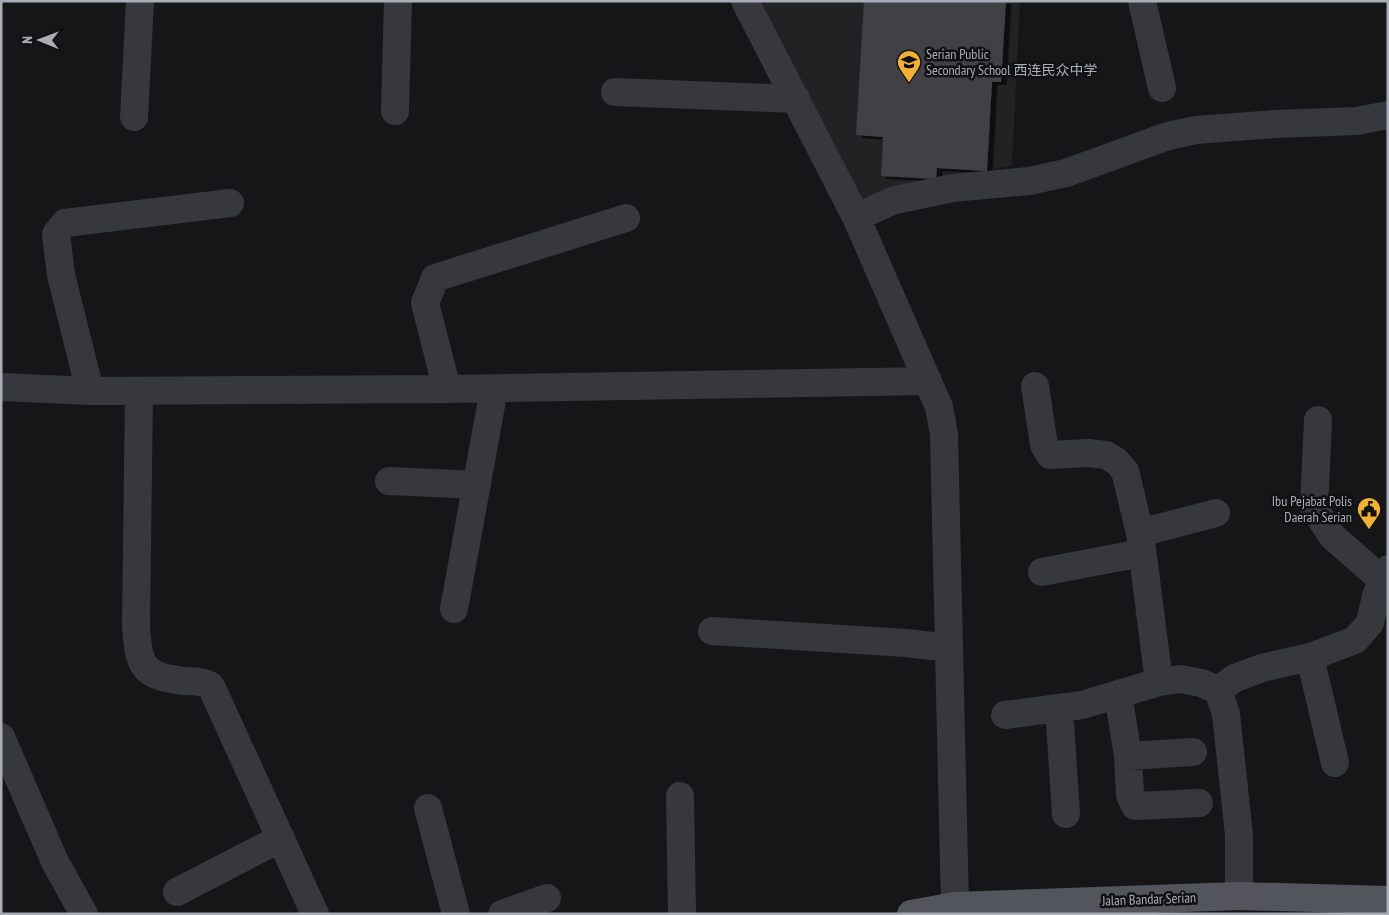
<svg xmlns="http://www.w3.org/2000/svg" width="1389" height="915" font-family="'PT Sans Narrow','Noto Sans SC',sans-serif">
<defs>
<filter id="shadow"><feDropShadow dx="5.5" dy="3" stdDeviation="0" flood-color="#0009"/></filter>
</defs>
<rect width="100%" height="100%" fill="#161618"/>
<!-- built -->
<path fill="#222225" d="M761,1H1020L1012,165L859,199Z"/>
<!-- building -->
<path fill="#404145" filter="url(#shadow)" d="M864,1H1006L1001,82H992L987,171L937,168L936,179L881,176L883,137L856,135Z"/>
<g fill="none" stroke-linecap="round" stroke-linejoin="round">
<!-- minor -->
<path stroke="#37383d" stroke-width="28" d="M745,1L856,217L939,407L944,434L955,906
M1142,1L1162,88
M615,92L796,99
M395,111L398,1
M134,117L140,1
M856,217L895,200L953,188L1029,181L1066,173L1168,136L1196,130L1275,124L1357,121L1388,115
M1035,386L1044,445L1050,455L1088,453L1106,455L1116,461L1125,471L1140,533L1159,682
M1,387L90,391L447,389L928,381
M447,389L425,303L435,278L626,218
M90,391L61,275L56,234L65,223L230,203
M139,391L136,626C139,666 141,676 184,681C194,681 202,681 211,686L315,914
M1318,420L1314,508L1332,536L1382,580
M389,481L477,485
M1140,533L1216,513
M1042,572L1141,553
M454,609L494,389
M712,631L906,643L949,648
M1310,657L1335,763
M1118,694L1128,756L1193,752
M1059,708L1066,814
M1005,715L1082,705L1159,682L1180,679L1201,683L1218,690
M1,737L55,862L84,914
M1128,756L1130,795L1135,806L1199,803
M680,796L682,914
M428,808L456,914
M177,892L281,838
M1239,896V835L1226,714L1218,690L1235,678L1262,668L1310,657L1355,640L1370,623L1376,596L1388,569
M502,914L547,898"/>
<!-- major -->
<path stroke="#53555c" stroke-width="28" d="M911,914L955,906L1239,896L1388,900"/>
</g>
<!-- icons -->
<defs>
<g id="school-pin" transform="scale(1.25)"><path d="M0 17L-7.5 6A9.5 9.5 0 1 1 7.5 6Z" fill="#f2b134" stroke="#111113"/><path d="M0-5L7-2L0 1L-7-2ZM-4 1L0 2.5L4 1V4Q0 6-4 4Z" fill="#111"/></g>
<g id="civic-pin" transform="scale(1.25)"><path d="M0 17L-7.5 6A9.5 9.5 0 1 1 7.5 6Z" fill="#f2b134" stroke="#111113"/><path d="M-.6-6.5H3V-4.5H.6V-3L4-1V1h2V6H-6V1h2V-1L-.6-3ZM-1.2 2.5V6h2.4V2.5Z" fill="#111"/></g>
</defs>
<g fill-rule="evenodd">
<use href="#school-pin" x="909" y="62"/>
<use href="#civic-pin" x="1369" y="509"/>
</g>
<g text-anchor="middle" stroke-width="5" stroke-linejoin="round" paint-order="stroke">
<!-- poi labels -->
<g font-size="14" fill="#a8adb8" stroke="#111113" text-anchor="start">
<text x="926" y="59">Serian Public<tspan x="926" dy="16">Secondary School 西连民众中学</tspan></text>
<text x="1352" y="506" text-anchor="end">Ibu Pejabat Polis<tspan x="1352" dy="16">Daerah Serian</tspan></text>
</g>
<!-- street labels -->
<g font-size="14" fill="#a8adb8" stroke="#111113">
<text transform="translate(1149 899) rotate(-2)" y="5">Jalan Bandar Serian</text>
</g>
</g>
<!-- border -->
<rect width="1389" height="915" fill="none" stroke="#a8adb8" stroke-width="5"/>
<!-- north arrow -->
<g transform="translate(40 40) rotate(271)" stroke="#111113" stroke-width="4" paint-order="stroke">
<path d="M0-4L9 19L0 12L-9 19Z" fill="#a8adb8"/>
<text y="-8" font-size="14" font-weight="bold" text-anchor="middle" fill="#a8adb8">N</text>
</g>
</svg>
